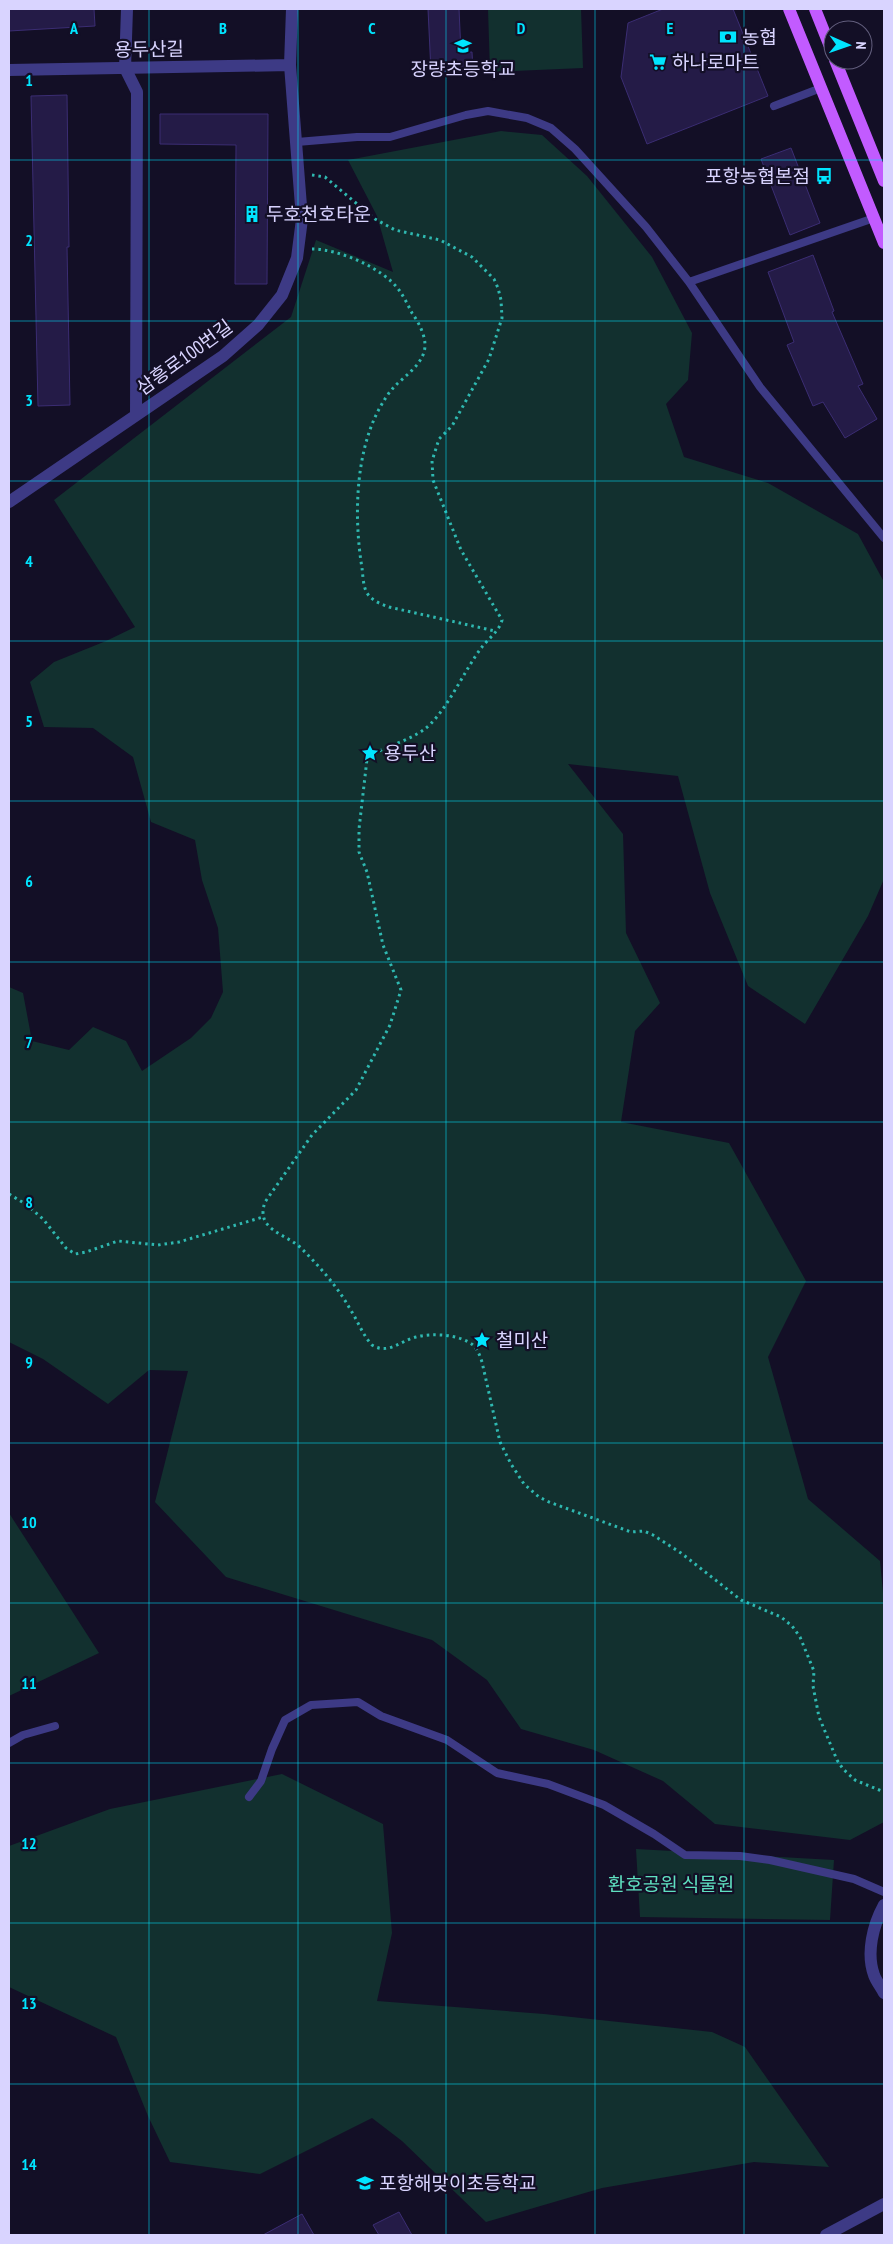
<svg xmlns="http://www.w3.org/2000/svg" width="893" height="2244" font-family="'PT Sans Narrow','Noto Sans KR',sans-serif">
<rect width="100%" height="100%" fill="#130f26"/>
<!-- green -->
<path fill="#12302f" d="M488,9H581L583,68L490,72Z
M501,131L542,135L587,176L652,257L692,333L688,380L666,404L684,457L768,483L858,534L884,582V879L868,916L805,1024L748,986L710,893L678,776L568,764L623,834L626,933L660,1003L635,1031L621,1122L729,1143L806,1281L768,1357L808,1499L880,1561L884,1603V1822L850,1840L715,1824L663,1781L594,1750L521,1729L487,1680L432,1640L226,1577L155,1502L188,1371L149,1370L108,1404L43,1359L9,1342V987L23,993L32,1041L69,1050L93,1027L126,1041L142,1071L191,1038L211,1018L223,992L218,928L202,880L195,840L151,822L133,757L93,728L44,727L30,682L54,662L106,641L135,627L54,500L291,317L316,240L393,272L377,216L348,160Z
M9,1513L99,1653L9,1696Z
M282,1774L383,1824L392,1933L377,2001L544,2014L712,2032L745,2047L829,2167L754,2162L602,2188L486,2222L402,2141L372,2118L260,2174L170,2162L148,2116L116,2037L9,1987V1846L110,1809Z
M636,1849L834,1860L830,1920L640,1917Z"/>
<!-- building -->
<path fill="#241b47" stroke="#3b2d73" d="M9,9H94L95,26L9,31Z
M428,9H459L461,53L472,52L473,71L431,72Z
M663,9H733L768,96L647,144L621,77L628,23Z
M67,95L69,247H67L70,405L38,406L31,96Z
M160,114H268L267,284H235L236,145L160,144Z
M791,148L820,223L790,235L761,159Z
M813,255L834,311L832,312L863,384L858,386L877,419L845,438L823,402L813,406L787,345L794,342L768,272Z
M399,2212L412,2235H379L373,2225Z
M302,2214L314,2235H263Z"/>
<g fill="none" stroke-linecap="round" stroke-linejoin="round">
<!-- path -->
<path stroke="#2fb8b0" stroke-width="3" stroke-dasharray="2.5 4" stroke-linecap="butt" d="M312,175L325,177L375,219L395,230L440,240L472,257L494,279L498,288L501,300L502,318L489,359L452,426L439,439L432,461L433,480L461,550L502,620C500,630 489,638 482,647C464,670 445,716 422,731C404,743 383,746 367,759L359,829V852L367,872L383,945L401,990L390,1025L356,1090L312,1135L265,1202C255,1230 285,1233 301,1248C319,1266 338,1287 350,1309C358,1321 362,1334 372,1345C388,1355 400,1341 416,1337C432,1333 459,1334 473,1345C478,1350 480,1356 482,1362L500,1442L511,1464L524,1484L539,1497L549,1502L631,1532L644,1531L653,1535L681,1553L741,1600L781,1617L792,1626L800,1637L814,1671L813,1686L819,1717L837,1760L843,1769L855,1780L884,1792
M312,249C339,249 383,268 399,290C404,297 408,305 412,313C419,323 428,339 424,352C420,366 405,376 395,386C388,393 383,402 378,411C355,456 354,519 362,568C363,576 363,586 367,593C372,601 381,604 389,607L495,631
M9,1194L27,1205L43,1219L66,1248L75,1254L86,1252L118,1241L158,1245L179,1242L263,1217"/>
<!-- service -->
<path stroke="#3d3a85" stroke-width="8" d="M774,106L821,88
M297,142L357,137H390L466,115L488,111L527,118L551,128L575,149L646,227L689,282L760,387L884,538
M689,282L874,218
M9,1743L23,1735L55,1726
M249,1797L261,1781L272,1749L285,1720L311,1705L358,1702L381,1716L447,1740L497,1773L548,1784L604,1805L654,1834L685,1855L740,1856L770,1860L854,1879L884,1892"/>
<!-- minor -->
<path stroke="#3d3a85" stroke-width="12" d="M127,9L125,68L137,92L136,415
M9,70L290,65
M9,502L223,356L258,325L282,295L297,258L302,219L290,65L292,9
M884,1905C873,1925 866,1953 874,1975C876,1981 881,1987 884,1993"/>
<!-- tertiary -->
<path stroke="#3d3a85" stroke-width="12" d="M826,2235L884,2204"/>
<!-- primary -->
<path stroke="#c25bff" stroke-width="12" d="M789,9L884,243
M815,9L833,54
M835,60L884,181"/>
</g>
<!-- grid -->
<path fill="none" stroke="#00e5ff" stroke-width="1" stroke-opacity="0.55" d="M149,9V2235M298,9V2235M446,9V2235M595,9V2235M744,9V2235M9,160H884M9,321H884M9,481H884M9,641H884M9,801H884M9,962H884M9,1122H884M9,1282H884M9,1443H884M9,1603H884M9,1763H884M9,1923H884M9,2084H884"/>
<!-- icons -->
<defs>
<g id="bank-bare" transform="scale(1.35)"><path d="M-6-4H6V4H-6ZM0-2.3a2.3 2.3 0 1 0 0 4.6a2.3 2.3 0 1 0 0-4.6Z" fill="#00e5ff" stroke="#130f26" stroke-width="2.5" paint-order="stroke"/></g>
<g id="school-bare" transform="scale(1.35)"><path d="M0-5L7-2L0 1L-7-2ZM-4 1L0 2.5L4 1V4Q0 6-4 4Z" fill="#00e5ff" stroke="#130f26" stroke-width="2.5" paint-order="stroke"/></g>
<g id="supermarket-bare" transform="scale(1.35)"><path d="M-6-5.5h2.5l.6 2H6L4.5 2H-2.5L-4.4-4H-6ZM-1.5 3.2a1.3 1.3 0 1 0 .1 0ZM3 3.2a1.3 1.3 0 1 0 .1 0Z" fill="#00e5ff" stroke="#130f26" stroke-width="2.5" paint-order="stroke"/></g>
<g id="bus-bare" transform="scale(1.35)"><path d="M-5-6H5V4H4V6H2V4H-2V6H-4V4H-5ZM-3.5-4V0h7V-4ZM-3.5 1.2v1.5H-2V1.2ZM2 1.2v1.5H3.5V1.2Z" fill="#00e5ff" stroke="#130f26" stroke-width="2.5" paint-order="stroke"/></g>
<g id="building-bare" transform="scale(1.35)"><path d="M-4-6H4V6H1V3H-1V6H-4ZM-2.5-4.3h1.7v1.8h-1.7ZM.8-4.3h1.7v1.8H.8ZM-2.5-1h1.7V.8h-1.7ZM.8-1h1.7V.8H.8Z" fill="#00e5ff" stroke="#130f26" stroke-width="2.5" paint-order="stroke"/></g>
<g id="sight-bare" transform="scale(1.35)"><path d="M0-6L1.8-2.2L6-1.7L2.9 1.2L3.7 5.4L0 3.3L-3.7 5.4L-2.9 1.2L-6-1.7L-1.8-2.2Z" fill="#00e5ff" stroke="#130f26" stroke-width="2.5" paint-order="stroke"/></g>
</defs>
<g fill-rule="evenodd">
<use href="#bank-bare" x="728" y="37"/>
<use href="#school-bare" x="463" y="46"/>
<use href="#supermarket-bare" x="658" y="62"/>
<use href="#bus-bare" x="824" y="176"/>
<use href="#building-bare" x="252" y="214"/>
<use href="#sight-bare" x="370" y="753"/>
<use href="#sight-bare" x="482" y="1340"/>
<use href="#school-bare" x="365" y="2183"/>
</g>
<g text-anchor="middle" stroke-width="4.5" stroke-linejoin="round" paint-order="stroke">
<!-- poi labels -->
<g font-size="19" fill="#d9d4ff" stroke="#130f26" text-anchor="start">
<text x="742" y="44">농협</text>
<text x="672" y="69">하나로마트</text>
<text x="463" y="76" text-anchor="middle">장량초등학교</text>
<text x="810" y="183" text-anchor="end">포항농협본점</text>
<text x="266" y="221">두호천호타운</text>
<text x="384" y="760">용두산</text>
<text x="496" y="1347">철미산</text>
<text x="379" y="2190">포항해맞이초등학교</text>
</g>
<!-- street labels -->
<g font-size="19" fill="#d9d4ff" stroke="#130f26">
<text transform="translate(149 49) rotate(-1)" y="7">용두산길</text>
<text transform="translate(184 357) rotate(-36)" y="7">삼흥로100번길</text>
</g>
<!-- park labels -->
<g font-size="19" fill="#5fe0c0" stroke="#130f26">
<text x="671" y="1891">환호공원 식물원</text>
</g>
</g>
<g font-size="16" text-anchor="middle" font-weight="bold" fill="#00e5ff" stroke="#130f26" stroke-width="4.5" stroke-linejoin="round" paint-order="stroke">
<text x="74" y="34">A</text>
<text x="223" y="34">B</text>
<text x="372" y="34">C</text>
<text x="521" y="34">D</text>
<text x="670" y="34">E</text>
<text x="29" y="86">1</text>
<text x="29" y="246">2</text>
<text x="29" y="406">3</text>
<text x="29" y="567">4</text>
<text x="29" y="727">5</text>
<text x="29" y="887">6</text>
<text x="29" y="1048">7</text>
<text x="29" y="1208">8</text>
<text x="29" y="1368">9</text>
<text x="29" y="1528">10</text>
<text x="29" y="1689">11</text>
<text x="29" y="1849">12</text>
<text x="29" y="2009">13</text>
<text x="29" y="2170">14</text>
</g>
<!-- border -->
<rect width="893" height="2244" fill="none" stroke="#d9d4ff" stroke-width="20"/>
<!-- north arrow -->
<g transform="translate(848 45) rotate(92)"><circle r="24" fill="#130f26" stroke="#625e7d"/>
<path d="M0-4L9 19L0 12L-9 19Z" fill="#00e5ff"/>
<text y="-8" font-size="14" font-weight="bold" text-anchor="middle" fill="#d9d4ff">N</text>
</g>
</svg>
